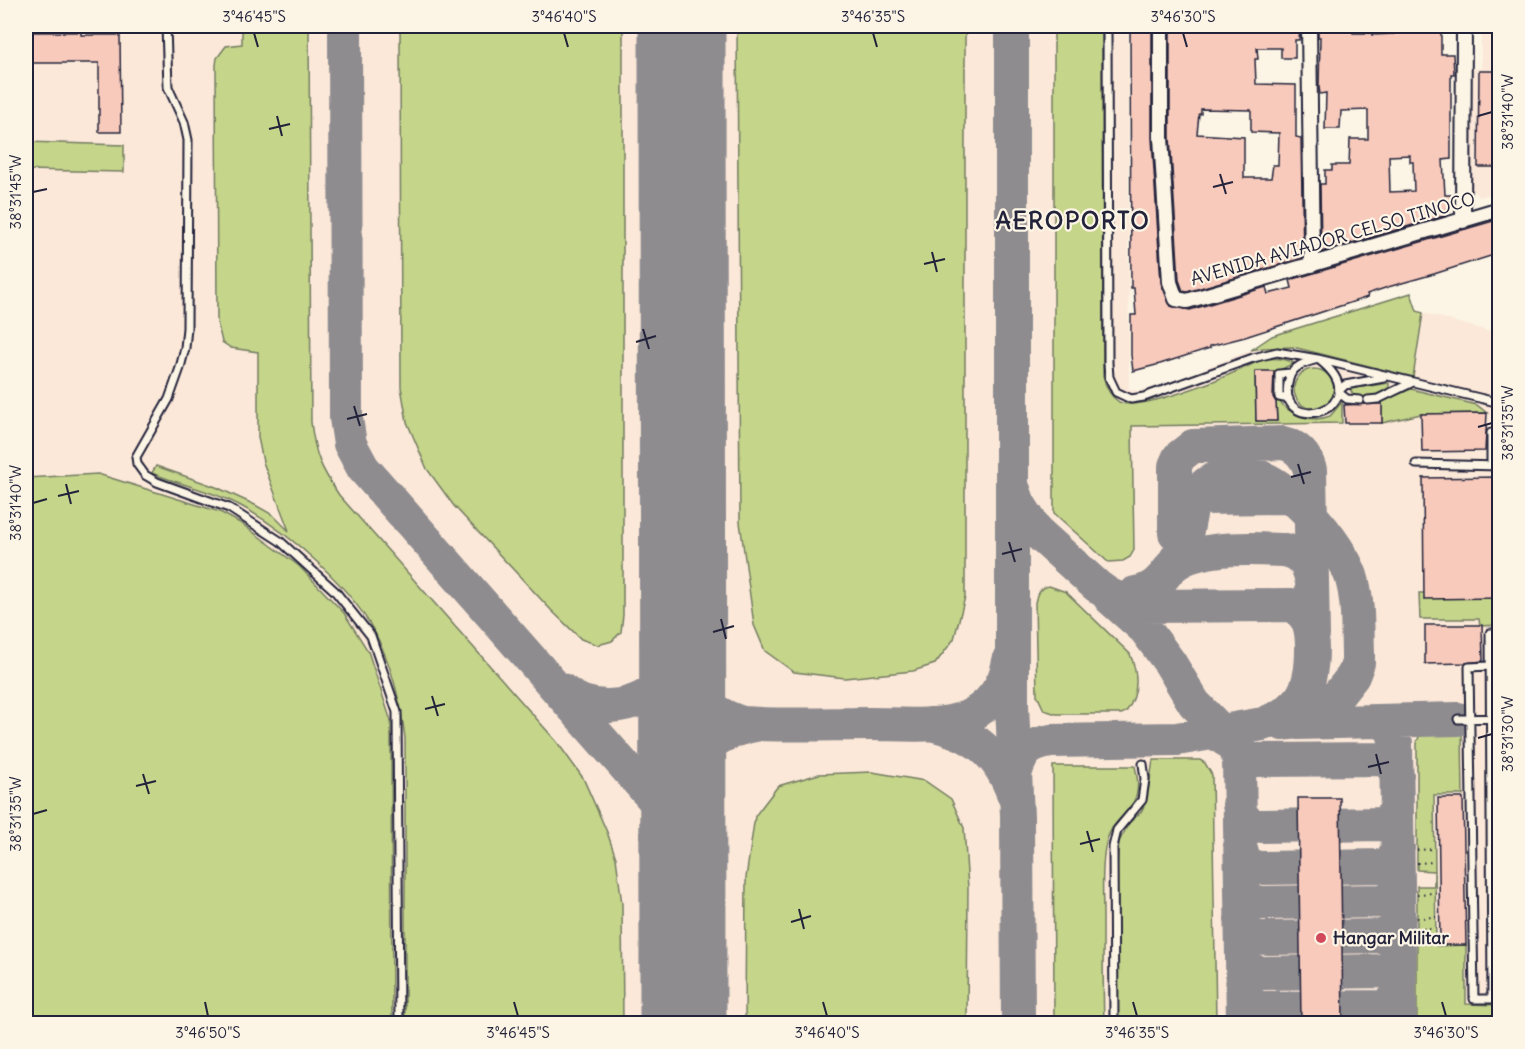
<svg xmlns="http://www.w3.org/2000/svg" width="1525" height="1049" font-family="Delius,sans-serif">
<rect width="100%" height="100%" fill="#fcf5e5"/>
<filter id="ink" filterUnits="userSpaceOnUse"><feTurbulence type="fractalNoise" baseFrequency=".0167" numOctaves="2"/><feDisplacementMap in="SourceGraphic" scale="12" xChannelSelector="R" yChannelSelector="G"/><feConvolveMatrix kernelMatrix="1 2 1 2 8 2 1 2 1" color-interpolation-filters="sRGB"/></filter>
<g filter="url(#ink)">
<!-- built -->
<path fill="#fbe8d8" d="M26,26H1128L1129,389L1139,391L1162,385L1251,350L1272,336L1411,293L1417,311L1499,334V1023H392L391,721L220,512L98,474L26,478Z
M1481,26H1499V192L1479,197L1468,186L1473,69L1481,68Z"/>
<!-- green -->
<path fill="#c5d58a" stroke="#747c62" stroke-width="1.5" d="M242,26H309L311,422C315,455 320,467 339,495L557,742L583,778L607,832L616,858L622,904L623,1023H405V738C401,704 393,671 379,641C355,589 288,531 239,505C211,490 180,485 152,473L156,466L216,487L255,505L273,515L289,531L263,462L258,437V352L231,348L222,342L217,321L216,65L217,58L226,46L242,44Z
M400,26H623V615L621,632L612,641L598,645L581,639L551,610L454,506L427,469L407,422L401,387Z
M737,26H965V597L954,639L935,664L913,671L845,678L794,672L765,651L754,625L740,522Z
M1054,26H1102L1103,375C1105,385 1110,396 1119,402C1139,412 1220,379 1242,369C1250,366 1258,360 1267,359C1276,358 1286,359 1294,363L1276,372H1255L1256,421H1277L1276,398C1290,415 1310,424 1330,416L1342,402V423L1132,426L1134,550L1130,557L1123,561L1108,562L1054,513Z
M26,142L124,145V172L26,170Z
M1411,293L1417,311L1423,313L1413,377L1293,347L1263,348L1251,350L1272,336Z
M1294 389a20 20 0 1 1 40 0a20 20 0 1 1-40 0Z
M1389,383V387C1379,396 1368,398 1355,398L1350,389Z
M1411,389L1477,405L1487,413L1421,414L1382,423V404H1375Z
M98,474L220,512L242,524L299,566L344,613L368,651L391,721L392,1023H26V478Z
M1049,586L1066,592L1130,654C1138,673 1139,694 1126,712L1121,714H1056L1044,710L1037,695L1035,603C1037,593 1038,589 1049,586Z
M1419,593H1499V625L1480,626L1479,619H1420Z
M1495,640H1499V703H1495Z
M1462,732L1463,795H1434L1436,946L1466,945V1004L1499,1005V1023H1417V886H1434V871L1417,870V741L1420,735L1425,733Z
M1153,760H1200L1205,763L1212,775L1216,1023H1118L1117,867L1119,842L1129,823L1141,812L1147,799Z
M1053,766H1135C1148,815 1111,809 1105,848C1101,870 1103,894 1103,917C1103,952 1103,988 1104,1023H1054Z
M872,772L925,781L951,799L964,828L968,888L967,1023H745L746,878L755,816L778,786L819,774Z"/>
<g fill="none" stroke-linecap="round" stroke-linejoin="round">
<!-- taxiway -->
<path stroke="#8f8c90" stroke-width="34" d="M345,26L346,418L350,444L363,468L665,812L678,836L683,854
M1012,26V705L1017,816L1018,1024
M1014,490L1019,504L1037,532L1097,586L1108,594L1123,601L1142,606L1292,605C1310,616 1312,629 1312,649C1312,689 1302,709 1263,724L1177,739L1051,741C1029,745 1023,750 1016,771
M1189,502L1200,498L1283,497L1290,498
M1175,533V466L1179,457L1193,446L1283,443C1297,446 1306,456 1310,470L1313,635
M1168,571C1191,544 1251,549 1285,550C1300,554 1308,563 1311,578
M1135,593C1150,591 1159,583 1168,571C1175,561 1182,552 1185,539C1191,518 1189,491 1212,480C1225,474 1239,471 1252,474C1289,483 1339,542 1351,576C1359,601 1357,628 1358,653V663L1353,676L1338,695L1299,722L1283,724
M1110,598L1145,629L1170,663L1194,703L1247,758L1254,760L1380,759L1390,763L1397,775
M682,629C686,677 691,708 743,723C786,726 829,724 872,724C902,724 939,728 967,717C990,707 1005,685 1009,661
M562,690C590,714 635,710 661,684C673,672 678,654 681,638
M1381,721L1392,729L1396,743L1400,1024
M1297,723L1458,719
M930,724C974,733 999,753 1014,796
M1224,739L1234,745L1239,759L1243,1024
M1239,805C1241,818 1248,826 1262,826L1382,824L1393,816L1397,804
M683,843C684,822 682,799 686,778C694,745 730,729 760,724
M1240,844C1242,857 1246,866 1260,868L1382,866L1391,862L1398,848
M1241,882C1243,896 1249,902 1262,903L1381,901C1391,899 1394,894 1398,885
M1241,919C1244,934 1253,938 1268,938L1381,936C1391,934 1396,928 1399,918
M1242,955C1244,967 1253,973 1265,973L1382,971L1393,966L1399,954
M1243,991L1248,1002L1260,1008L1383,1007L1394,1001L1399,988"/>
<!-- runway -->
<path stroke="#8f8c90" stroke-width="87" d="M682,26L683,1024"/>
</g>
<!-- building -->
<path fill="#f8cabb" stroke="#22223b" stroke-width="1.5" fill-rule="evenodd" d="M1130,26H1152V138L1161,283L1171,306L1190,310L1266,287L1268,294L1292,288L1290,280L1500,219V253L1434,274L1388,287L1367,294L1368,297L1245,337L1210,346V348L1160,364L1133,371L1131,355V315H1136L1134,288H1131Z
M1191,26H1300L1299,40H1295V58H1281V48H1257L1258,59H1255L1256,84L1296,85V137L1301,138L1303,258L1187,292L1183,291L1179,280L1170,137V27L1191,28ZM1201,109L1251,110V132L1279,133L1278,165H1273L1271,178H1244V137L1197,134L1199,114H1201Z
M1318,26H1349L1350,29H1353V33H1373L1372,35L1394,34V29L1401,28V26H1441V54H1453L1454,74H1451V159L1443,160L1445,195H1451V208L1446,209L1447,215L1321,252L1320,184H1325V170H1332V165H1349L1350,139H1368V110L1341,111L1340,129H1325L1326,93L1320,94L1319,87L1320,37H1318ZM1410,155V162H1413L1414,191L1390,192L1389,156Z
M26,32H81V35H120L121,132H99V63H26Z
M1479,71H1500V167H1478Z
M1255,371H1274L1273,397L1276,402L1277,421H1256Z
M1365,404H1382V423H1345L1344,405Z
M1487,413L1485,451L1422,452L1421,414Z
M1500,477V598L1424,599L1423,478Z
M1425,625H1482L1483,661L1465,663L1425,664Z
M1298,798H1340L1343,1023H1301Z
M1438,798H1463L1466,945H1440Z"/>
<g fill="none" stroke-linecap="round" stroke-linejoin="round">
<!-- lane casing -->
<g stroke="#22223b" stroke-width="11">
<path id="lane" d="M166,26L168,87L184,122L188,140L187,328L185,348L180,368L169,399L136,457L137,464L145,475L157,482L229,508L280,541L335,591L371,636L397,712L399,1024
M1107,26L1108,363L1109,377L1116,392L1131,399L1144,397L1253,358L1277,352L1318,359L1500,403
M1318,359C1383,408 1273,441 1289,379C1292,366 1306,362 1318,359Z
M1289,399L1279,397V374L1290,373
M1360,400L1347,399L1338,392L1345,385L1384,378
M1368,400L1378,399L1411,383
M1416,464L1500,466
M1491,466V433
M1490,666L1469,667L1474,999H1500
M1458,719L1500,718
M1492,999L1490,633H1500
M1114,1024L1113,847L1117,830L1142,800L1145,779L1143,764"/>
</g>
<!-- street casing -->
<g stroke="#22223b" stroke-width="18">
<path id="street" d="M1161,26V137L1170,282L1176,299L1187,301L1500,209
M1309,26L1312,265
M1463,221L1464,26"/>
</g>
<!-- path -->
<path stroke="#22223b" stroke-width="2" stroke-dasharray="1.5 4.5" stroke-linecap="butt" d="M1417,850L1435,849
M1417,863L1435,862
M1417,894L1436,893
M1417,918L1436,917
M1417,929L1436,928"/>
<!-- lane -->
<use href="#lane" stroke="#fcf5e5" stroke-width="7"/>
<!-- street -->
<use href="#street" stroke="#fcf5e5" stroke-width="14"/>
</g>
</g>
<!-- ticks -->
<path fill="none" stroke="#22223b" stroke-width="2" d="M254,33L258,47M564,33L568,47M873,33L877,47M1183,33L1187,47M277,116L282,136M1478,116L1492,112M269,129L290,124M1220,174L1226,194M1213,187L1233,182M33,192L47,189M932,252L937,272M924,264L945,259M643,329L649,349M636,342L656,336M354,406L360,426M347,419L367,414M1478,427L1492,423M1298,464L1304,484M1291,477L1311,472M66,484L71,504M58,496L79,491M33,503L47,499M1009,542L1015,562M1002,554L1022,549M721,619L726,639M713,632L734,626M432,696L438,716M425,709L445,704M1478,738L1492,734M1376,754L1381,774M1368,767L1389,762M143,774L149,794M136,786L156,781M33,814L47,810M1087,831L1093,852M1080,844L1100,839M799,909L804,929M791,922L811,916M205,1002L208,1016M514,1002L518,1016M823,1002L827,1016M1133,1002L1137,1016M1442,1002L1446,1016"/>
<!-- markers -->
<circle fill="#d1495b" stroke="#fcf5e5" stroke-width="2" cx="1321" cy="938" r="6"/>
<g text-anchor="middle" stroke-width="4.5" stroke-linejoin="round" paint-order="stroke">
<!-- street labels -->
<g font-size="18" fill="#22223b" stroke="#fcf5e5">
<text transform="translate(1333 239) rotate(-16)" y="6">AVENIDA AVIADOR CELSO TINOCO</text>
</g>
<!-- poi labels -->
<g font-size="18" font-weight="bold" fill="#22223b" stroke="#fcf5e5" text-anchor="start">
<text x="1333" y="944">Hangar Militar</text>
</g>
<!-- district labels -->
<g font-size="24" font-weight="bold" letter-spacing="1.5" fill="#22223b" stroke="#fcf5e5">
<text x="1073" y="229">AEROPORTO</text>
</g>
</g>
<!-- margin -->
<rect width="1525" height="1049" fill="none" stroke="#fcf5e5" stroke-width="66"/>
<rect x="33" y="33" width="1459" height="983" fill="none" stroke="#22223b" stroke-width="2"/>
<g font-size="15" text-anchor="middle" fill="#22223b">
<text x="254" y="22">3°46'45"S</text>
<text x="564" y="22">3°46'40"S</text>
<text x="873" y="22">3°46'35"S</text>
<text x="1183" y="22">3°46'30"S</text>
<text transform="translate(1508 112) rotate(-90)" y="5">38°31'40"W</text>
<text transform="translate(16 192) rotate(-90)" y="5">38°31'45"W</text>
<text transform="translate(1508 423) rotate(-90)" y="5">38°31'35"W</text>
<text transform="translate(16 503) rotate(-90)" y="5">38°31'40"W</text>
<text transform="translate(1508 734) rotate(-90)" y="5">38°31'30"W</text>
<text transform="translate(16 814) rotate(-90)" y="5">38°31'35"W</text>
<text x="208" y="1038">3°46'50"S</text>
<text x="518" y="1038">3°46'45"S</text>
<text x="827" y="1038">3°46'40"S</text>
<text x="1137" y="1038">3°46'35"S</text>
<text x="1446" y="1038">3°46'30"S</text>
</g>
</svg>
